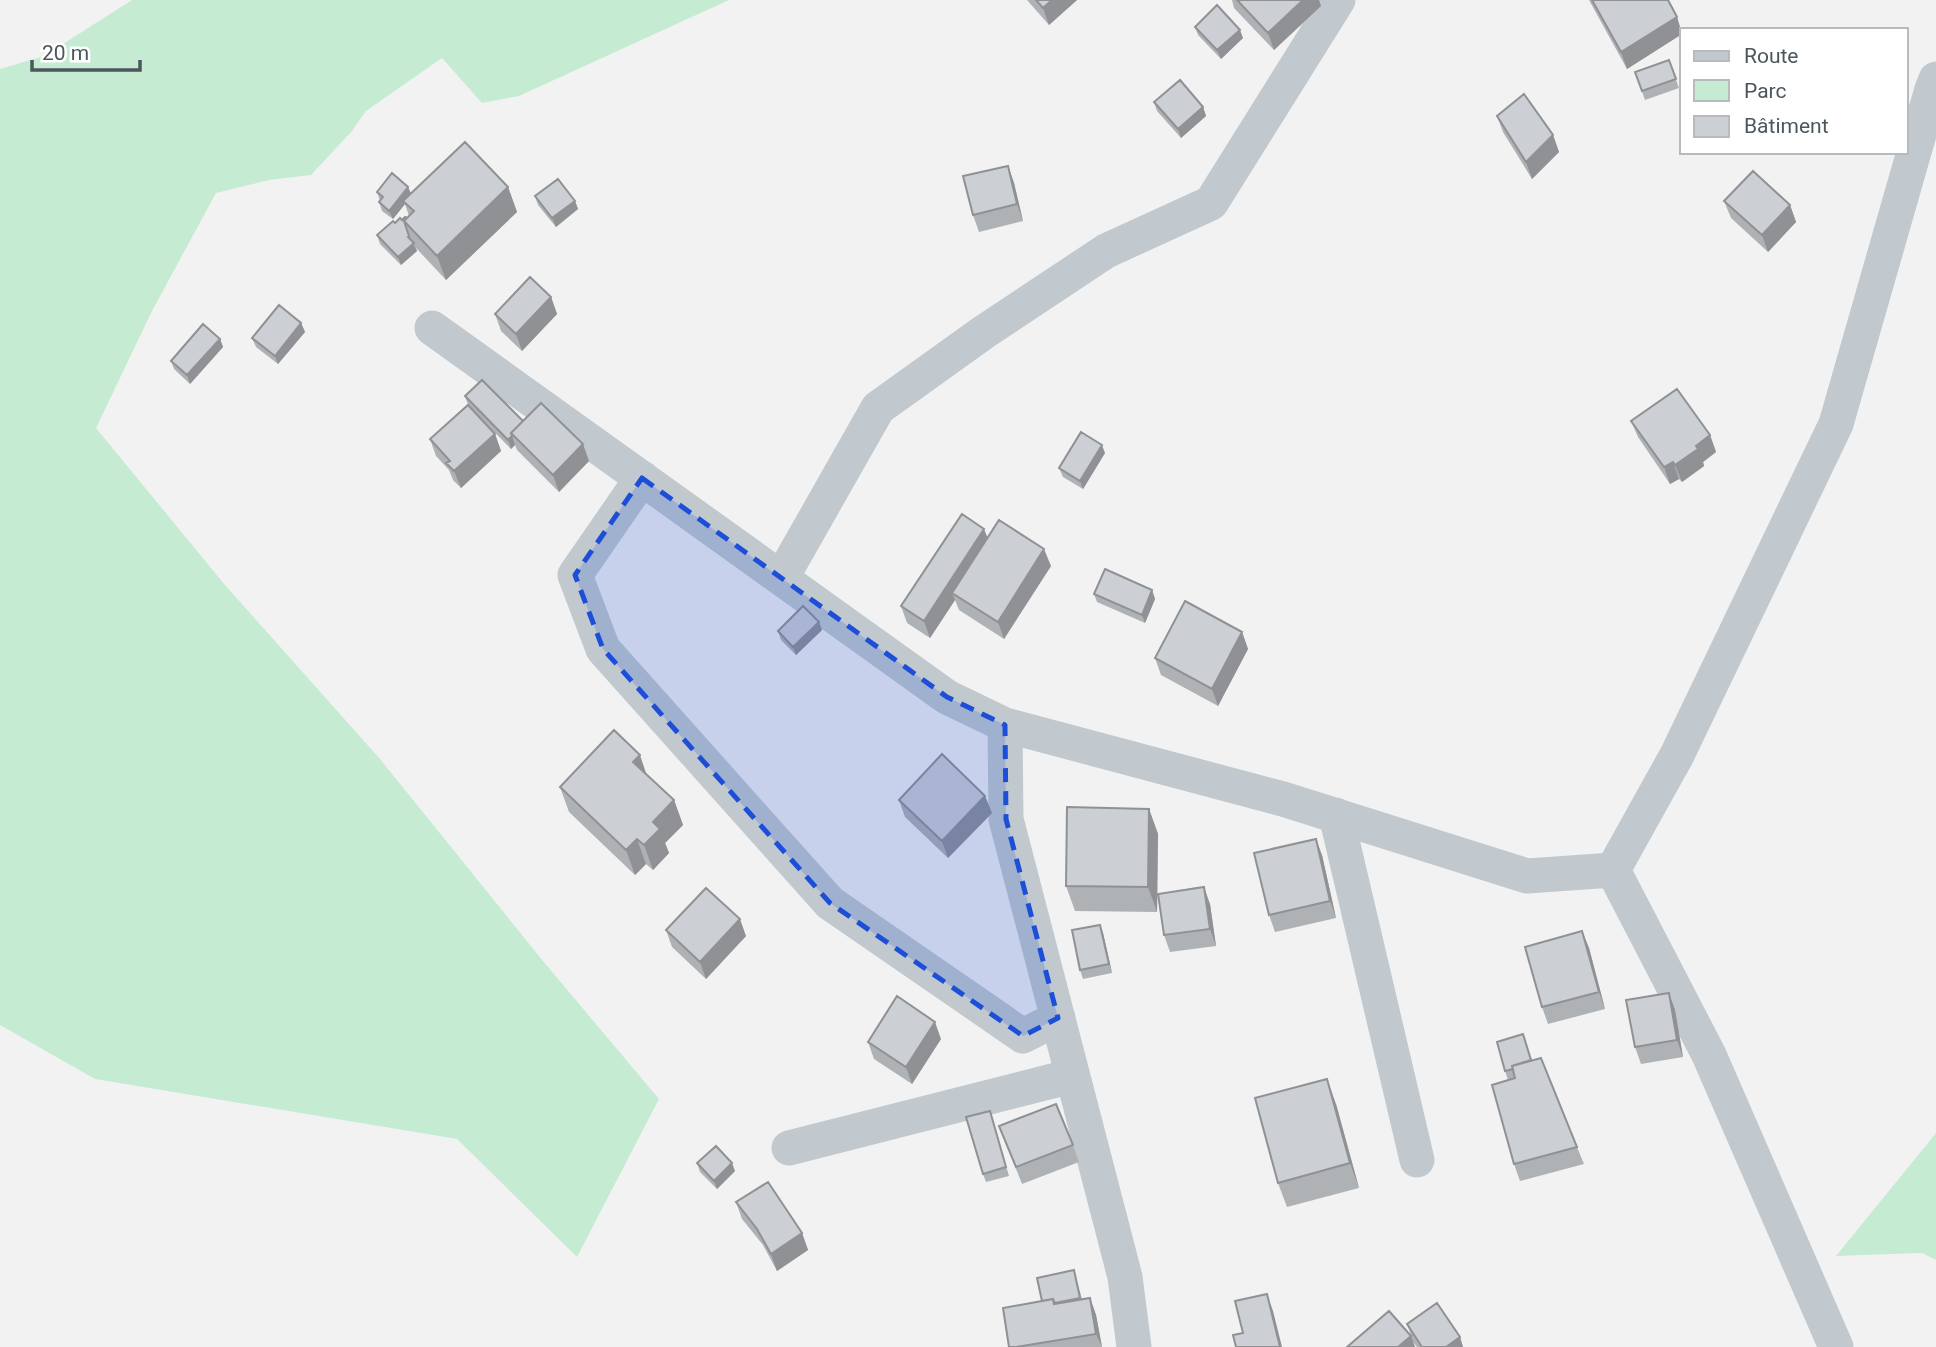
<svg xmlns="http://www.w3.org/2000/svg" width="1936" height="1347" font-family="Roboto,sans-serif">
<rect width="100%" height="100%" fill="#f3f2f2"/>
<!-- green -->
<path fill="#c5ecd2" d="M132,0H729L519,96L482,103L442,58L366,111L352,131L311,175L269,180L216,193L152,311L96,428L225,585L380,759L543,961L659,1099L577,1257L457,1139L95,1079L0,1025V69L44,56Z
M1936,1133V1260L1922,1253L1836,1256Z"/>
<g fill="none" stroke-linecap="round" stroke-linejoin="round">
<!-- minor -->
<path stroke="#c1c9ce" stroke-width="35" d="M432,328L947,697L1005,725L1283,799L1527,876L1613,870L1677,755L1836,424L1932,89L1936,79
M642,478L575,575L603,649L830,903L1023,1036L1058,1018
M782,577L878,408L984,332L1106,251L1211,203L1338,0
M1005,725L1006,819L1125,1277L1134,1347
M1336,815L1417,1160
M1613,870L1709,1055L1836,1347
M789,1148L1072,1076"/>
</g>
<!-- wall -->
<path fill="#afb2b5" d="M1027,0H1077L1049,25Z
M1232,0H1319L1321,6L1274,50L1234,8Z
M1589,0H1668L1677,17L1682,34L1627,69Z
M1195,27L1243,38L1221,59L1198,35Z
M1669,60L1679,88L1645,100L1635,72Z
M1154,102L1203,107L1206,116L1181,138L1157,111Z
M1497,116L1553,135L1559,152L1532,179L1503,132Z
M1008,166L1014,183L1023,221L979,232L973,215Z
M408,187L411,194L508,187L517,212L446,280L416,248L417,251L401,265L380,244L377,235L395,223L407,218L409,216L405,204L393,219L382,211L379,202L380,201L377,192Z
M535,196L575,201L578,209L556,227L538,205Z
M1724,201L1790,205L1796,222L1768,252L1731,218Z
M551,297L557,314L522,351L501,331L495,314Z
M301,323L305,332L278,364L256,347L252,338Z
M220,339L223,347L190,384L174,369L171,361Z
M465,396L523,421L589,461L559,492L517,450L515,445L511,449L468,405Z
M1631,421L1710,435L1716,452L1703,462L1704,466L1682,482L1679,479L1670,484L1638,437Z
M495,434L501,451L461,488L453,480L449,470L436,456L430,439Z
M1105,453L1083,489L1063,477L1059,468Z
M988,538L1051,566L1004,639L959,610L955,600L930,638L907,623L901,606Z
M1152,590L1155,599L1145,623L1097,602L1094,594Z
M819,622L822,630L796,655L781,640L778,631Z
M1242,632L1248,649L1218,706L1161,675L1155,658Z
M647,775L674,800L683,825L665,843L669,853L653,870L646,864L635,875L569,812L560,787Z
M985,796L992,813L948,858L905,817L899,800Z
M1149,809L1158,834L1157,912L1075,911L1066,886Z
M1322,855L1336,918L1275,932L1269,915Z
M1210,904L1216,946L1170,952L1164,935Z
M666,930L746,936L706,979L672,947Z
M1582,931L1589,948L1605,1009L1548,1024L1542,1007Z
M1103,933L1112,973L1083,979L1080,970Z
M1669,993L1675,1010L1683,1057L1641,1064L1635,1047Z
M1523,1034L1532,1060L1577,1147L1584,1164L1520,1181L1514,1164L1508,1080L1505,1071Z
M941,1039L912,1084L874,1059L868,1042Z
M1336,1104L1359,1188L1287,1207L1278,1183Z
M993,1119L1009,1176L986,1182L983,1174Z
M999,1126L1073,1145L1079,1162L1022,1184Z
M697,1163L735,1171L717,1189L700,1172Z
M736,1202L802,1233L808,1250L777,1271L763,1245L742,1219Z
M1074,1270L1082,1299L1090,1298L1096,1315L1102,1347H1009L1042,1301Z
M1407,1324L1460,1337L1463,1347H1417L1413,1342L1415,1347H1347L1411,1335Z"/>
<!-- shaded-wall -->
<path fill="#8f9194" d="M1052,0H1077L1049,25L1043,8Z
M1303,0H1319L1321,6L1274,50L1268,33Z
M1677,17L1682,34L1627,69L1621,52Z
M1240,30L1243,38L1221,59L1217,50Z
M1203,107L1206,116L1181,138L1178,129Z
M1553,135L1559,152L1532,179L1526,162Z
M1008,166L1014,183L1023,221L1017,204Z
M408,187L412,196L403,201L405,204L393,219L389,211Z
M508,187L517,212L446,280L437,256Z
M575,201L578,209L556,227L552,218Z
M1790,205L1796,222L1768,252L1762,235Z
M409,236L417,251L401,265L398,257Z
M551,297L557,314L522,351L516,334Z
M301,323L305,332L278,364L275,356Z
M220,339L223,347L190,384L187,375Z
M495,434L501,451L461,488L454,471Z
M1710,435L1716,452L1703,462L1704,466L1682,482L1675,465L1696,446Z
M512,436L515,445L511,449L508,440Z
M583,444L589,461L559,492L553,475Z
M1102,445L1105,453L1083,489L1080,481Z
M1673,462L1679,479L1670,484L1664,467Z
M984,529L991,546L952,593L955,600L930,638L924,621Z
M1044,549L1051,566L1004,639L998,622Z
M1152,590L1155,599L1145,623L1142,615Z
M819,622L822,630L796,655L793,647Z
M1242,632L1248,649L1218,706L1212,689Z
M640,755L648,779L633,762Z
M985,796L992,813L948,858L942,841Z
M674,800L683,825L665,843L669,853L653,870L644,845L653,822Z
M1149,809L1158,834L1157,912L1148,887Z
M637,839L646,864L635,875L626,850Z
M1316,839L1322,855L1336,918L1330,901Z
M1204,887L1210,904L1216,946L1210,929Z
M740,919L746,936L706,979L700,962Z
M1100,925L1103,933L1112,973L1109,964Z
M1582,931L1589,948L1605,1009L1599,992Z
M1669,993L1675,1010L1683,1057L1677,1040Z
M935,1022L941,1039L912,1084L906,1067Z
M1327,1079L1336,1104L1359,1188L1350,1163Z
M732,1163L735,1171L717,1189L714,1181Z
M802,1233L808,1250L777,1271L771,1254Z
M1267,1294L1273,1311L1282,1347H1280Z
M1090,1298L1096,1315L1102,1347L1096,1334Z
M1411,1336L1415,1347H1398Z
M1460,1337L1463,1347H1446Z"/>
<!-- building -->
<path fill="#cccfd3" stroke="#8f9194" stroke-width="2" d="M1036,0H1052L1043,8Z
M1237,0H1303L1268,33Z
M1592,0H1668L1677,17L1621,52Z
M1217,5L1240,30L1217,50L1195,27Z
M1669,60L1676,79L1642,91L1635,72Z
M1180,80L1203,107L1178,129L1154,102Z
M1524,94L1553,135L1526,162L1497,116Z
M465,142L508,187L437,256L404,221L414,211L403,201Z
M1008,166L1017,204L973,215L963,176Z
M1753,171L1790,205L1762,235L1724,201Z
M392,173L408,187L389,211L379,202L383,197L377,192Z
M558,179L575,201L552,218L535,196Z
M405,217L407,218L404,221L409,236L408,237L414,243L398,257L377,235L393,221L395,223L400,218L402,220Z
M530,277L551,297L516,334L495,314Z
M279,305L301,323L275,356L252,338Z
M203,324L220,339L187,375L171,361Z
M482,380L523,421L511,433L512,436L508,440L465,396Z
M1677,389L1710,435L1696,446L1698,449L1675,465L1673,462L1664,467L1631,421Z
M541,403L583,444L553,475L511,433Z
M468,405L495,434L454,471L446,463L450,461L430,439Z
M1081,432L1102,445L1080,481L1059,468Z
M962,514L984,529L924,621L901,606Z
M999,520L1044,549L998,622L952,593Z
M1105,569L1152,590L1142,615L1094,594Z
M1185,601L1242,632L1212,689L1155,658Z
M803,606L819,622L793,647L778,631Z
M614,730L640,755L633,762L674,800L653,822L660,829L644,845L637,839L626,850L560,787Z
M942,754L985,796L942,841L899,800Z
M1067,807L1149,809L1148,887L1066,886Z
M1316,839L1330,901L1269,915L1254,853Z
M1204,887L1210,929L1164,935L1158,894Z
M706,888L740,919L700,962L666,930Z
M1100,925L1109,964L1080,970L1072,930Z
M1582,931L1599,992L1542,1007L1525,947Z
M1669,993L1677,1040L1635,1047L1626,1000Z
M897,996L935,1022L906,1067L868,1042Z
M1523,1034L1531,1060L1512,1066L1513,1069L1505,1071L1497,1042Z
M1541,1058L1577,1147L1514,1164L1492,1085L1515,1078L1512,1066Z
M1327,1079L1350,1163L1278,1183L1255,1098Z
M1056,1104L1073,1145L1016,1167L999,1126Z
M990,1111L1006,1167L983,1174L966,1117Z
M716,1146L732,1163L714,1181L697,1163Z
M768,1182L802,1233L771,1254L757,1229L736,1202Z
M1074,1270L1080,1298L1055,1303L1053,1299L1042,1301L1037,1278Z
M1267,1294L1280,1347H1236L1233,1335L1243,1333L1235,1301Z
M1090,1298L1096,1334L1016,1347H1009L1003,1308L1053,1299L1054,1304Z
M1437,1303L1460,1337L1446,1347H1422L1407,1324Z
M1389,1311L1411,1336L1398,1347H1347Z"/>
<!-- marked area -->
<path fill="#1d4ed8" fill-opacity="0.2" stroke="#1d4ed8" stroke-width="5" stroke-dasharray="14 9" stroke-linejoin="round" d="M642,478L947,697L1005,725L1006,819L1058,1018L1023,1036L830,903L603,649L575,575Z"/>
<!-- legend -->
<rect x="1680" y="28" width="228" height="126" fill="#ffffff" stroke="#b7bbbe" stroke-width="2"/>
<rect x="1694" y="51" width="35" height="10" fill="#c1c9ce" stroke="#b7bbbe" stroke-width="2"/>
<text x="1744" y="63" font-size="21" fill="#4b565d">Route</text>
<rect x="1694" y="80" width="35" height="21" fill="#c5ecd2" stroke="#b7bbbe" stroke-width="2"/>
<text x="1744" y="98" font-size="21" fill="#4b565d">Parc</text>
<rect x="1694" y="116" width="35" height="21" fill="#cccfd3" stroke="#b7bbbe" stroke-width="2"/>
<text x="1744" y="133" font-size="21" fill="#4b565d">Bâtiment</text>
<!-- scale -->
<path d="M32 60v10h108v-10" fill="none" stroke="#4b565d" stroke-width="3.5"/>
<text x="42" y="60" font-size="21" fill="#4b565d" stroke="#ffffff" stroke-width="5" paint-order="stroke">20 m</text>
</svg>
